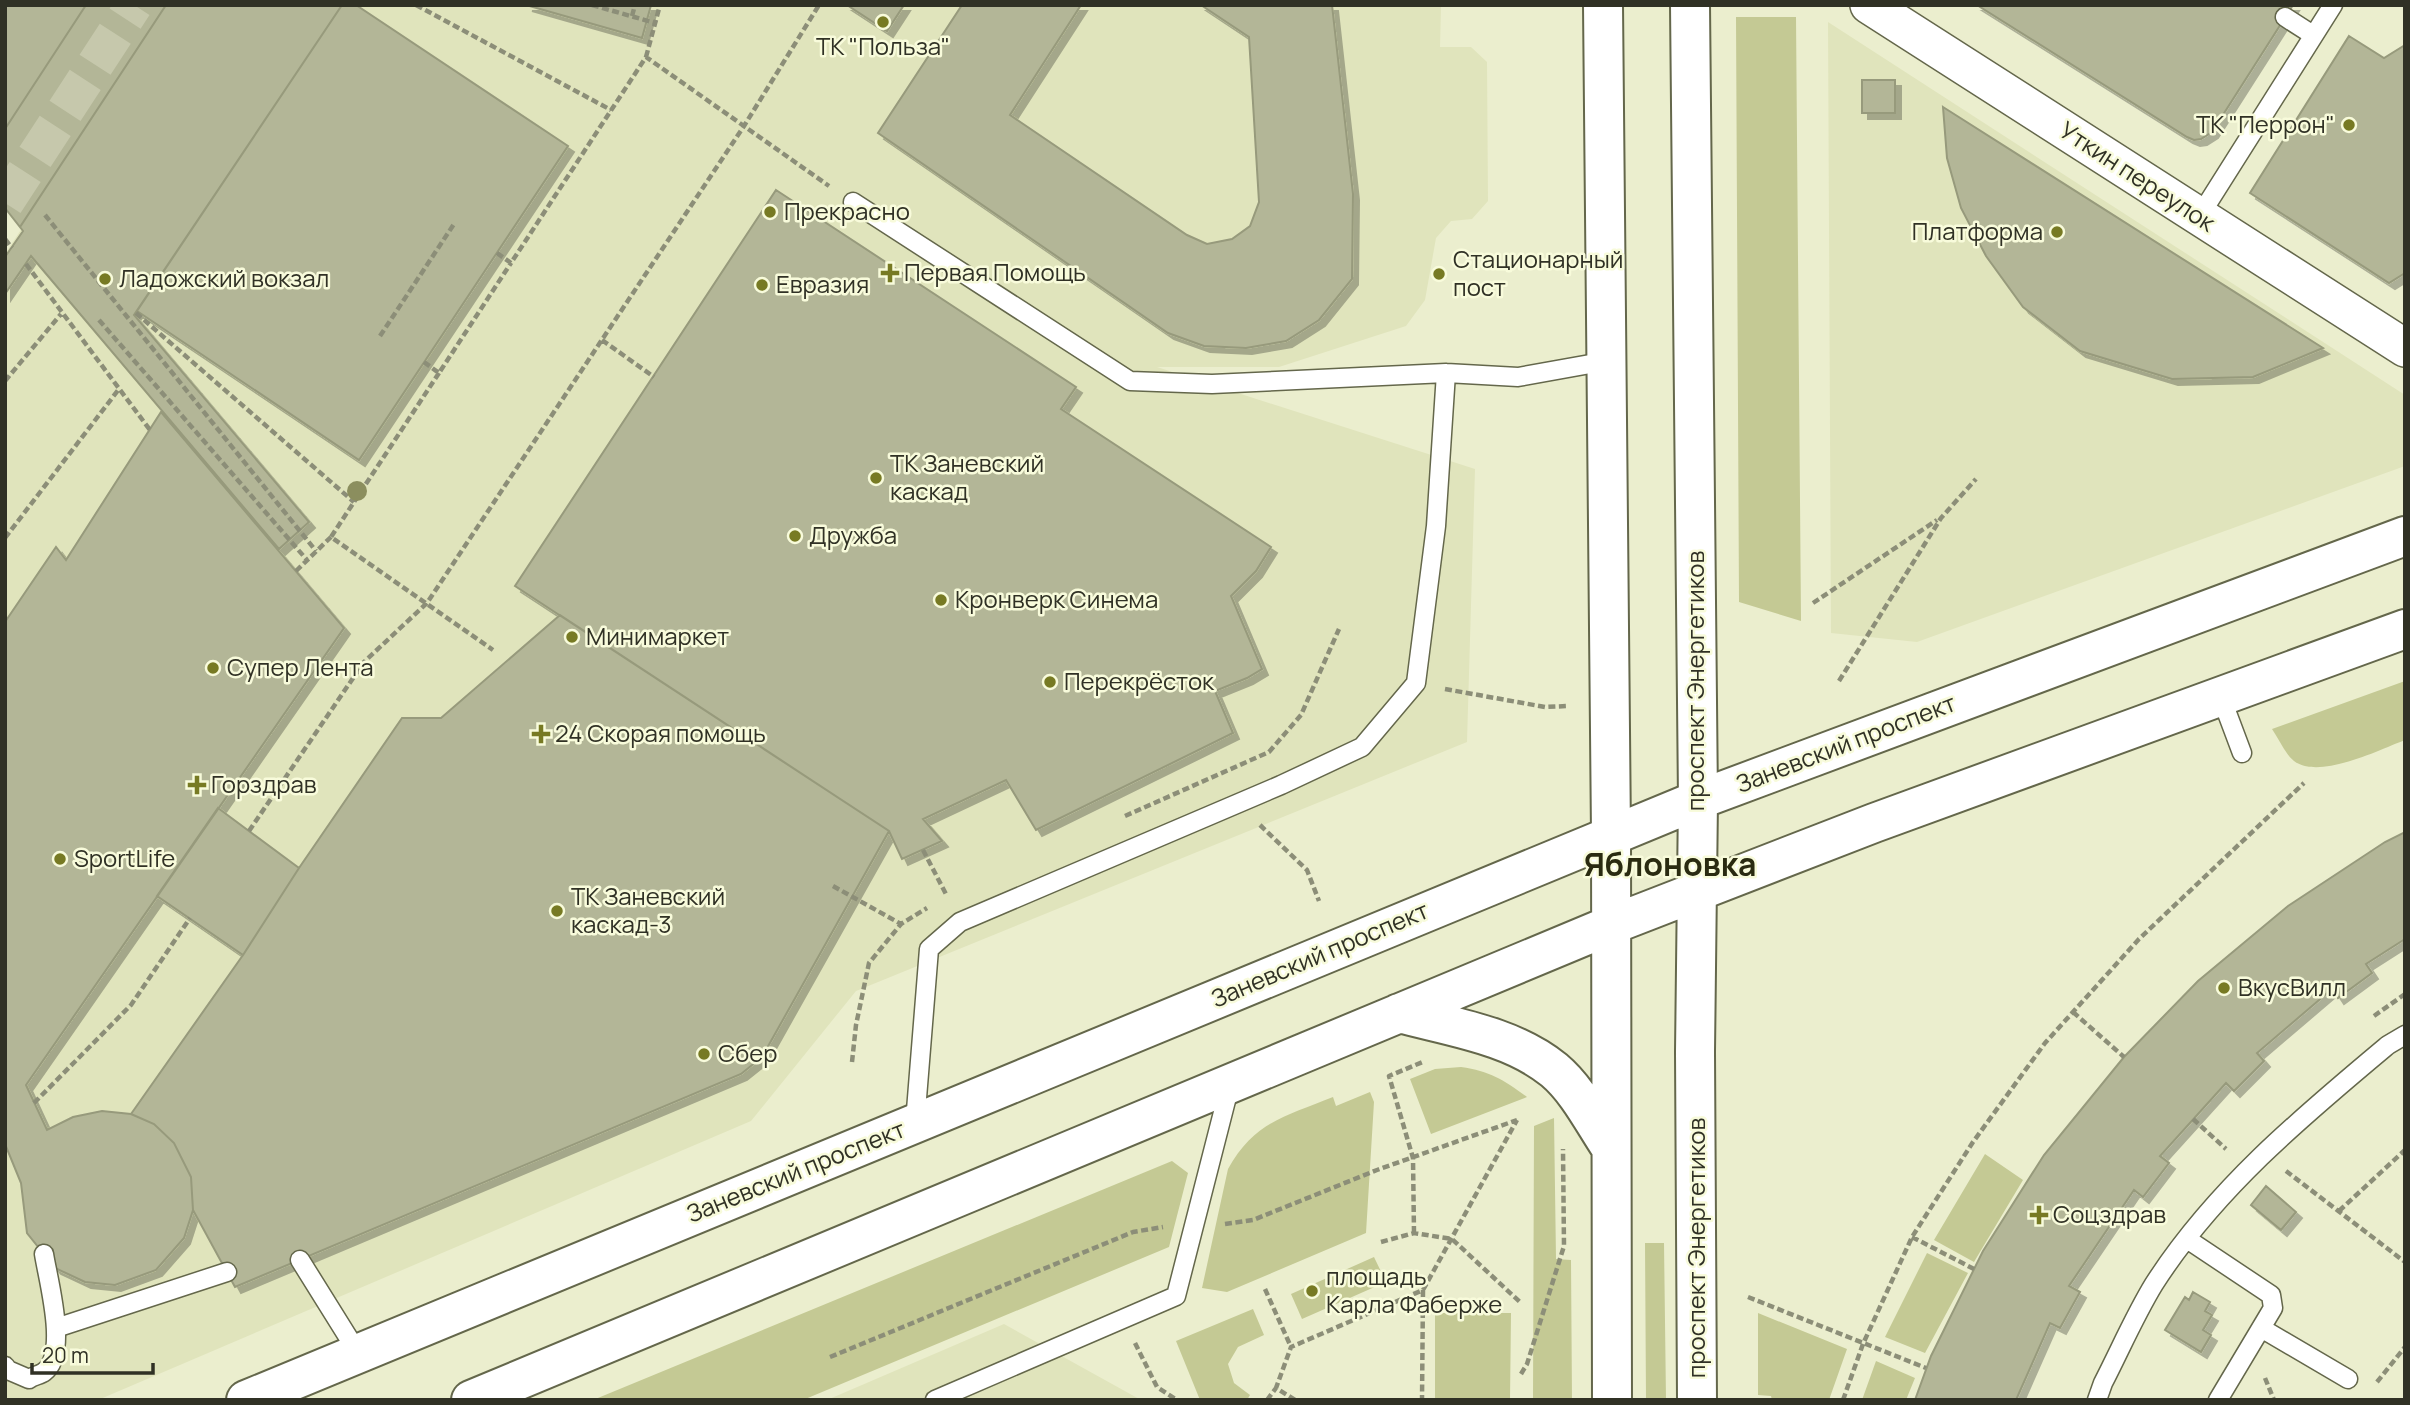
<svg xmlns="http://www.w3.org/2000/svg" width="2410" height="1405" font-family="Manrope,sans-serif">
<defs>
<filter id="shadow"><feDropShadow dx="6" dy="6" stdDeviation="0" flood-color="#0004"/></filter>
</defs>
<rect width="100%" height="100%" fill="#ebeece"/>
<!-- built -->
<path fill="#e0e4bc" d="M168,5H1441L1440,47H1471L1487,62L1488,201L1472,219L1451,221L1436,238L1425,300L1406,326L1279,367H1157L1475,469L1467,742L856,991L751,1121L98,1400H5V254Z
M1828,22L2405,395V466L1917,642L1831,633Z
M1004,1324L1141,1400H827Z"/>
<!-- green -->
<path fill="#c4c994" d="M1736,17H1796L1801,621L1739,602Z
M2405,681V740C2379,750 2319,780 2294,761C2285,754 2279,739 2272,729Z
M1461,1067C1490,1071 1504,1080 1527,1097L1431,1134L1410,1079L1435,1069Z
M1370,1092L1374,1102L1366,1233L1227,1292L1202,1288L1228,1169C1254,1122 1286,1116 1333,1097L1336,1106Z
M1554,1118L1556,1259L1571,1260L1572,1400H1533L1534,1126Z
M1985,1154L2023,1180L1974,1262L1934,1240Z
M1172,1161L1188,1173L1169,1247L803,1400H593Z
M1645,1243H1664L1666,1400H1646Z
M1927,1253L1968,1273L1925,1353L1885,1337Z
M1374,1257L1386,1282L1302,1319L1291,1294Z
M1253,1309L1264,1335L1238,1347L1228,1364L1234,1383L1250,1395L1247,1400H1200L1176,1341Z
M1435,1313H1511L1510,1400H1435Z
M1758,1313L1847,1349L1829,1400H1772L1771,1396L1758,1395Z
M1876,1361L1915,1378L1906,1400H1862Z"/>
<!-- building -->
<path fill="#b3b697" stroke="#979a7c" stroke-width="2" filter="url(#shadow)" d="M5,5H86L5,129Z
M86,5H166L20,227L5,208V129Z
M166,5H342L134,315L309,522L279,549L31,256L5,294V257L23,231L20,227Z
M342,5H356L568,146L359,460L137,311Z
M526,5H651L642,38Z
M847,5H904L887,31Z
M962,5H1081L1010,115L1187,235L1207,244L1232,239L1250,226L1259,202L1249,37L1201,5H1332L1353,194L1352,279L1319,320L1286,341L1246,348L1204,346L1168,333L878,133Z
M1977,5H2293L2212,132L2201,139L2194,140L2187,137Z
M2349,36L2384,58L2405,45V273L2389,283L2250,193Z
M1862,80H1895V113H1862Z
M1943,107L2323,348L2253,377L2172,379L2080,351L2023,307L1986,256L1961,208L1947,158Z
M776,190L1076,387L1061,409L1271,547L1256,571L1231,596L1262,669L1247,678L1215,691L1233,733L1036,830L1006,780L923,819L942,841L902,859L889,831L515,586Z
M161,412L344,628L26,1085L47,1130L73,1117L102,1111L131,1114L154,1124L174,1143L191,1177L193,1210L184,1238L156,1270L115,1285L85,1282L55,1268L27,1233L21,1183L5,1144V622L56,547L66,560Z
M560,615L889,831L762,1057L741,1074L235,1287L193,1210L191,1177L174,1143L154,1124L131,1114L243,955L299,868L402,718H441Z
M218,808L299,868L243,955L157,896Z
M2405,832V939L2366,964L2372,973L2338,998L2332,989L2257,1053L2264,1061L2234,1091L2226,1083L2160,1156L2169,1163L2143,1197L2134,1190L2069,1286L2080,1292L2060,1328L2050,1323L2016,1400H1915L1931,1356L1983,1251L2044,1155L2124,1057L2198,981L2288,906L2385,842Z
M2266,1186L2296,1212L2281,1230L2251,1205Z
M2193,1292L2210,1302L2205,1311L2212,1315L2203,1330L2211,1335L2201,1352L2165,1330L2185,1297L2189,1300Z"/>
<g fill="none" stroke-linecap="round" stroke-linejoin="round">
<!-- street-tunnel -->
<path stroke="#c6c8ac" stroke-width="37" stroke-dasharray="37 18" stroke-linecap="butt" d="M5,203L134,5"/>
<!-- lane casing -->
<g stroke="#64674b" stroke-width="21">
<path id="lane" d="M2285,17L2313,35
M853,202L1130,381L1212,384L1446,373L1518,377L1607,361
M2199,217L2333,5
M2221,697L2242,753
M915,1123L929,949L960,922L1281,785L1362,747L1416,683L1436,526L1446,373
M2187,1239L2271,1295L2273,1308L2218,1400
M300,1260L358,1353
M56,1328L227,1272
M2261,1328L2348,1379
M5,1366L8,1370L29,1379C33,1376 40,1375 44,1372C69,1354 48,1280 44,1254
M935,1400L1176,1296L1230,1085
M2097,1400L2103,1383C2120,1350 2135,1315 2154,1284C2215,1189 2303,1116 2388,1045L2405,1035"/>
</g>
<!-- street casing -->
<g stroke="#64674b" stroke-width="40">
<path id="street" d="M1869,5L2405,348"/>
</g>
<!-- secondary casing -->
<g stroke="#64674b" stroke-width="42">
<path id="secondary" d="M1603,5L1611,835
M1690,5L1698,800"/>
</g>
<!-- primary casing -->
<g stroke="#64674b" stroke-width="42">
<path id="primary" d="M1611,835L1612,1400
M1399,1013C1451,1027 1511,1035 1554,1070C1578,1090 1594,1123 1611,1148
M246,1400L1698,800L2405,536
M471,1400L1611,925L1874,823L2405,629
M1697,1400L1695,1052L1698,800"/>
</g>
<!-- path -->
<path stroke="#8c8e78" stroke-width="4.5" stroke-dasharray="7 3.5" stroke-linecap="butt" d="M416,5L611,110
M592,5L655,23
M632,16L635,5
M646,57L660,5
M45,215L316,551
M5,239L12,248
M497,253L511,263L646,57L829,186
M26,264L150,430
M136,313L354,502
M99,320L307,560
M380,336L454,224
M602,340L654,377
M424,362L439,373L511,263
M439,373L331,537L493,650
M5,381L61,314
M5,538L119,389
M296,571L331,537
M1813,603L1937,520
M1839,681L1941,518L1976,479
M1445,689L1545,707L1568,706
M1125,816L1269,752L1301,715L1339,629
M1260,825L1307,870L1319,901
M249,831L364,662L427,603L744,126L819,5
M923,850L947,896
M833,886L901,924
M2073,1012L2124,1057
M2374,1016L2405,994
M852,1062L856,1025L869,963L901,924L927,908
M34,1103L131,1005L190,918
M2193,1119L2226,1149
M2286,1171L2405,1262
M2339,1211L2405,1150
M1225,1224L1253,1220L1377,1170L1517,1120
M1414,1233L1413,1158L1389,1076L1425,1061
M1912,1237L1974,1269
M1381,1242L1414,1233L1452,1239L1521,1303
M1265,1289L1291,1347
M1423,1290L1517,1120
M1748,1297L1926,1368
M1135,1343L1157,1387L1177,1400
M830,1357L1133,1232L1163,1227
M1521,1374L1527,1364L1564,1246L1563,1149
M2265,1378L2274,1400
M2377,1382L2405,1347
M1267,1400L1276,1388
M1295,1400L1276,1388L1291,1347L1423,1290L1422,1400
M1843,1400L1863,1344L1912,1237L1973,1142L2045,1043L2139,939L2304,783"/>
<!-- lane -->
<use href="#lane" stroke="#fff" stroke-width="18"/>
<!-- street -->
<use href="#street" stroke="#fff" stroke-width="37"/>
<!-- secondary -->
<use href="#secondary" stroke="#fff" stroke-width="38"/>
<!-- primary -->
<use href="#primary" stroke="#fff" stroke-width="38"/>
</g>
<!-- trees -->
<circle fill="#8b8e5e" cx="357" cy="491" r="10"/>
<!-- markers -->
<g fill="#777a23" stroke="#f8fbdb" stroke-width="2.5">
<circle cx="883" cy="22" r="7"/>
<circle cx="2349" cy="125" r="7"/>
<circle cx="770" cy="212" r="7"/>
<circle cx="2057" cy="232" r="7"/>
<path d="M886.5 262.5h7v7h7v7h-7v7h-7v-7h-7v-7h7z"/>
<circle cx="1439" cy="274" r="7"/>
<circle cx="105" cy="279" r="7"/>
<circle cx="762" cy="285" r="7"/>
<circle cx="876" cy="478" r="7"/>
<circle cx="795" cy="536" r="7"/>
<circle cx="941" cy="600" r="7"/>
<circle cx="572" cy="637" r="7"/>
<circle cx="213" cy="668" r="7"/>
<circle cx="1050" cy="682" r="7"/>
<path d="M537.5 723.5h7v7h7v7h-7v7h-7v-7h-7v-7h7z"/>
<path d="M193.5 774.5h7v7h7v7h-7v7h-7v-7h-7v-7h7z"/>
<circle cx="60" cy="859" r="7"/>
<circle cx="557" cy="911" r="7"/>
<circle cx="2224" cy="988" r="7"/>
<circle cx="704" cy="1054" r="7"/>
<path d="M2035.5 1204.5h7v7h7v7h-7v7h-7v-7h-7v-7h7z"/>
<circle cx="1312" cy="1291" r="7"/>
</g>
<g text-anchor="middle" stroke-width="5" stroke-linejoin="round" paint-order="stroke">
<!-- poi labels -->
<g font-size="24" fill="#303125" stroke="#f8fbdb" text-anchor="start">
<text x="883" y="55" text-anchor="middle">ТК "Польза"</text>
<text x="2335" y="133" text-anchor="end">ТК "Перрон"</text>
<text x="784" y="220">Прекрасно</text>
<text x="2043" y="240" text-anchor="end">Платформа</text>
<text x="1453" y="268">Стационарный<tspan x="1453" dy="28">пост</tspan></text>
<text x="904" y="281">Первая Помощь</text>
<text x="119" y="287">Ладожский вокзал</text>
<text x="776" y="293">Евразия</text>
<text x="890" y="472">ТК Заневский<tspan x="890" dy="28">каскад</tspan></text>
<text x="809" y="544">Дружба</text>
<text x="955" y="608">Кронверк Синема</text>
<text x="586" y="645">Минимаркет</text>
<text x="227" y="676">Супер Лента</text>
<text x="1064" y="690">Перекрёсток</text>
<text x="555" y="742">24 Скорая помощь</text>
<text x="211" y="793">Горздрав</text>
<text x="74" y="867">SportLife</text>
<text x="571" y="905">ТК Заневский<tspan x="571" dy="28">каскад-3</tspan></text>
<text x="2238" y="996">ВкусВилл</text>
<text x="718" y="1062">Сбер</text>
<text x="2053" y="1223">Соцздрав</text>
<text x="1326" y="1285">площадь<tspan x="1326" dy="28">Карла Фаберже</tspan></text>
</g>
<!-- street labels -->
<g font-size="24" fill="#303125" stroke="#f8fbdb">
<text transform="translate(2137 177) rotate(33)" y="8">Уткин переулок</text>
<text transform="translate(1696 681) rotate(-90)" y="8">проспект Энергетиков</text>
<text transform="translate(1846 744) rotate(-21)" y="8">Заневский проспект</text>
<text transform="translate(1320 955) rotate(-23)" y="8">Заневский проспект</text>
<text transform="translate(796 1172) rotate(-22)" y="8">Заневский проспект</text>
<text transform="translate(1697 1248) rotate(-90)" y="8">проспект Энергетиков</text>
</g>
<!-- district labels -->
<g font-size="32" font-weight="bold" fill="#2a2b11" stroke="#f8fbdb">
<text x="1670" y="876">Яблоновка</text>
</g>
</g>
<!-- border -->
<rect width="2410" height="1405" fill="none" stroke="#303125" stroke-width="14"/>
<!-- scale -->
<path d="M32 1363v10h121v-10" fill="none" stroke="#303125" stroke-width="3.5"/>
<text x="42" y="1363" font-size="21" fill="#303125" stroke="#f8fbdb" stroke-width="5" paint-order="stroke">20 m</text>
</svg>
